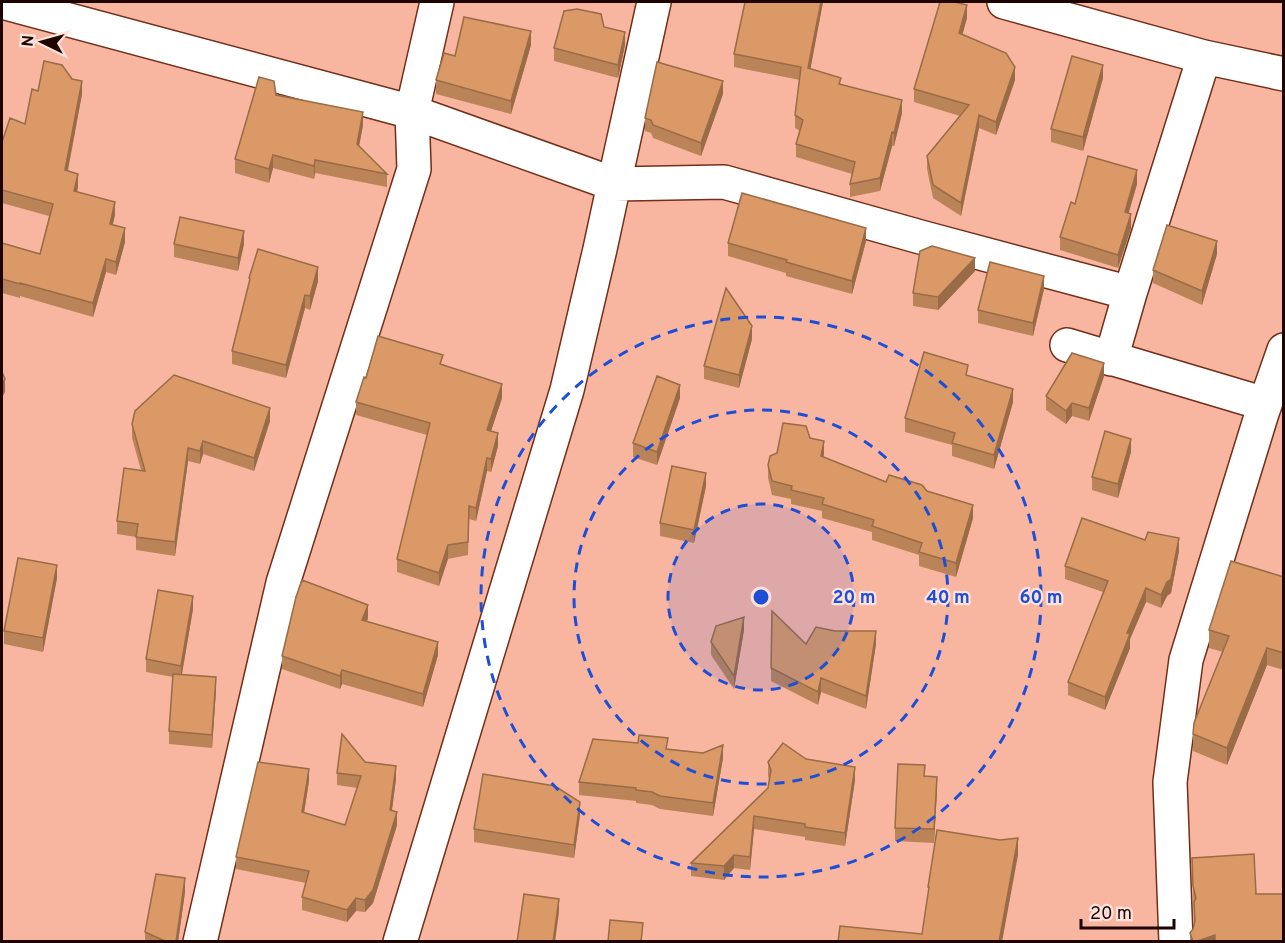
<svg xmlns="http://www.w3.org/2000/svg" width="1285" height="943" font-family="Overpass,sans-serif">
<rect width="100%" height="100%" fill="#f8b6a1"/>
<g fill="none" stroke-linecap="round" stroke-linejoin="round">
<!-- minor casing -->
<g stroke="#732e17" stroke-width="36">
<path id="minor" d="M2,2L412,112L614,184L654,2
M1004,2L1204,57L1284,74
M1067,345L1265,404
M1111,359L1130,293L1204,57
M200,942L283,583L414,169L412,112L437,2
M400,942L567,390L600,249L614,184L724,182L924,238L1130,293
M1176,942L1170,782L1186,660L1262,413L1284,350"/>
</g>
<!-- minor -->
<use href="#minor" stroke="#fff" stroke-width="33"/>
</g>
<!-- wall -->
<path fill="#bb8458" d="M745,2H823L810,69L902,113L894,146H892L880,191L850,197V184L852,174L796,157V144L800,131L795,128V115L800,80L734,67V54Z
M967,18L962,35L1015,80L996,135L979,128L961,216L933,198L927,169V156L960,116L914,102V89Z
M604,27L625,45L618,78L554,61V48Z
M531,45L511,114L436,94V80L455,56Z
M1103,78L1083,151L1051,142V129Z
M82,94L68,171L78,187L77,192L115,215L112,225L125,242L116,275L106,272L93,317L20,296V298L2,293V243L40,254L49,216L2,203V142L25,124Z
M723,94L701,156L653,138L651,133L645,131V118Z
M276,95L363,125L359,146L387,174V187L315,173L314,179L273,168L269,183L235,173V159Z
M1137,184L1128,214L1131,228L1118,268L1060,250V237L1075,204Z
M866,241L852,294L786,276V273L728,256V243Z
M174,244H244L238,271L174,257Z
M1217,254L1202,305L1153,283V270Z
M975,271L938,310L913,306V293Z
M249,278L318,281L310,310L305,308L286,378L232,364V351L249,284Z
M1044,289L1033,336L978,323V310Z
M752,339L739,388L704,379V366Z
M443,364L502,398L491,431L498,446L491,472L487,471L476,521L469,519L468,555L448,559L439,586L397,572V559L427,435L356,415V402L366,378Z
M968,375L1013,402L994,469L952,456V445L905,432V418Z
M1104,376L1089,421L1072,416L1066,424L1046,410V396Z
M680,398L657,465L633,457V443Z
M270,421L254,471L203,454L200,464L188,461L175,556L136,550V537L117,534V521L141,470L132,438V424Z
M810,438L824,454L823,457L886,482L927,491L973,518L956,577L919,566V555L872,540V532L822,518V511L791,504V499L772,495L768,478V465Z
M1131,452L1118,498L1092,490V477Z
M706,486L694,543L660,536V523Z
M1145,540L1179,551L1171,593L1167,596L1161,608L1146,602L1130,639V648L1105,710L1068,695V682L1103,592L1065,579V566Z
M1284,577V670L1267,665L1227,765L1193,751V734L1223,652L1209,648V630Z
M57,578L43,652L4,644V631Z
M193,609L182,674L216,690L212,748L169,744V731L173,677L146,672V659Z
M368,618L367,621L438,655L423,707L342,684L340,689L282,669V656Z
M744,630L734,689L711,655V642Z
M806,644H876L866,709L821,692L818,705L771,681V668Z
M668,749L723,758L713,816L660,809L652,805L636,803V801L579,795V782Z
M806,759L855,780L845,846L805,840V837L754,829L750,870L734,868L724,880L691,876V863L768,788L769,780L768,776V762Z
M365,762L396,779L392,811L397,825L373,903L365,912L356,911L347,922L302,910V897L306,883L236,869V857L309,781L304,813L345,825L357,788L337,785V773Z
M937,790L934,843L895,841V828Z
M580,815L574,858L474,842V829Z
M1192,858L1256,894L1284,942H1190V933L1193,929L1194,924Z
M185,892L178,942H145V932Z"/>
<!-- shaded-wall -->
<path fill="#996b47" d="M821,2H823L808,82V68Z
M967,5V18L959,47V33Z
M531,31V45L511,114V101Z
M625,32V45L618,78V65Z
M1103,65V78L1083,151V137Z
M1015,67V80L996,135V122Z
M82,81V94L65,184V170Z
M723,81V94L701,156V143Z
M902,100V113L894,146V133Z
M363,112V125L357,157V144Z
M979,115V128L961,216V203Z
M892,132V146L880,191V178Z
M273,155V168L269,183V169Z
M315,160V173L314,179V166Z
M1137,170V184L1125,226V212Z
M78,174V187L74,204V191Z
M115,202V215L110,237V224Z
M1131,214V228L1118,268V255Z
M125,228V242L116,275V262Z
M866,228V241L852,294V281Z
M244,231V244L238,271V258Z
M1217,241V254L1202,305V291Z
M975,258V271L938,310V297Z
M106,259V272L93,317V303Z
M318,267V281L310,310V296Z
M1044,276V289L1033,336V323Z
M305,295V308L286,378V365Z
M752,326V339L739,388V375Z
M3,352V365L2,371V358Z
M1104,363V376L1089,421V408Z
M5,379V392L2,398V384Z
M502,384V398L487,443V430Z
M680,385V398L657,465V452Z
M1013,389V402L994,469V455Z
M1072,403V416L1066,424V411Z
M270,408V421L254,471V458Z
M498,433V446L491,472V459Z
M1131,439V452L1118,498V484Z
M203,441V454L200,464V451Z
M824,441V454L821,470V456Z
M188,448V461L175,556V542Z
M487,458V471L476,521V508Z
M706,473V486L694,543V530Z
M973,505V518L956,577V563Z
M1179,538V551L1171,593L1167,596L1161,608V595Z
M448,545V559L439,586V573Z
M57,565V578L43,652V638Z
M1146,588V602L1130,639V648L1105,710V697L1127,633Z
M193,596V609L181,679V666Z
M368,605V618L362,633V620Z
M744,617V630L734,689V676Z
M876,631V644L866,709V696Z
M438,642V655L423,707V694Z
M1267,648V665L1227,765V748Z
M342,670V684L340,689V676Z
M216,677V690L212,748V735Z
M821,678V692L818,705V692Z
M723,745V758L713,816V803Z
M396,766V779L390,823V810Z
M855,767V780L845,846V833Z
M309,769V781L302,825V812Z
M937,777V790L934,843V829Z
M580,802V815L574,858V845Z
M397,812V825L373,903L365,912V900Z
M754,816V829L750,870V857Z
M1018,838V855L1002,942H999Z
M734,855V868L724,880V866Z
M185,878V892L178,942H176Z
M356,898V911L347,922V910Z
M559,899V912L555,942H553Z
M1215,935V942H1195Z"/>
<!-- building -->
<path fill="#da9966" stroke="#996b47" stroke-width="1.5" d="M745,2H821L808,68L841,78L839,84L902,100L894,133L892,132L880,178L850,184L855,162L796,144L803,120L795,115L801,67L734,54Z
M940,2H955L967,5L959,33L1006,53L1015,67L996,122L979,115L961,203L933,185L927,156L969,105L914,89Z
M577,9L601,14L604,27L625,32L618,65L554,48L564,11Z
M464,17L531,31L511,101L436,80L444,53L455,56Z
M1072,56L1103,65L1083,137L1051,129Z
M44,61L62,65L72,79L82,81L65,170L78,174L74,191L115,202L110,224L125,228L116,262L106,259L93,303L20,283V284L2,279V243L40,254L53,204L2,190V142L10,118L25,124L32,89L38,91Z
M657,62L723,81L701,143L653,125L651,120L645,118Z
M259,77L274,81L276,95L363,112L357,144L387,174L315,160L314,166L273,155L269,169L235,159Z
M1088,156L1137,170L1125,212L1131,214L1118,255L1060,237L1071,202L1075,204Z
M742,193L866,228L852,281L786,262L787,260L728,243Z
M180,217L244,231L238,258L174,244Z
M1167,225L1217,241L1202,291L1153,270Z
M932,246L975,258L938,297L913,293L920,251Z
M258,249L318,267L310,296L305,295L286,365L232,351L250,279L249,278Z
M990,262L1044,276L1033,323L978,310Z
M726,288L752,326L739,375L704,366Z
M378,336L443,355L440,364L502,384L487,430L498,433L491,459L487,458L476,508L469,506L468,542L448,545L439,573L397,559L430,423L356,402L364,377L366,378Z
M924,352L968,365L966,375L1013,389L994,455L952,443L955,433L905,418Z
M1072,353L1104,363L1089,408L1072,403L1066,411L1046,396Z
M2,372L5,379L2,384Z
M174,375L270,408L254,458L203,441L200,451L188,448L175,542L136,537L138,524L117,521L124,468L145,471L132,424L135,411Z
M657,376L680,385L657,452L633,443Z
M783,423L806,426L810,438L824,441L821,456L886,482L889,475L922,485L927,491L973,505L956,563L919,552L922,543L872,526L874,520L822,504L824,498L791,490L792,486L772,481L768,465L770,456L777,453Z
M1105,431L1131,439L1118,484L1092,477Z
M672,466L706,473L694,530L660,523Z
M1082,518L1145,540L1148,532L1179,538L1171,579L1167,582L1161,595L1146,588L1127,633L1130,634L1105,697L1068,682L1108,581L1065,566Z
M18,558L57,565L43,638L4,631Z
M1231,561L1284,577V653L1267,648L1227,748L1193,734L1194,723L1229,636L1209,630Z
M302,580L368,605L362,620L438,642L423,694L342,670L340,676L282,656L296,597Z
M158,590L193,596L181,666L146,659Z
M772,611L806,644L816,627L835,631H876L866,696L821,678L818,692L771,668Z
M744,617L734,676L711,642L716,626Z
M173,674L216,677L212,735L169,731Z
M342,734L365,762L396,766L390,810L397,812L373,890L365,900L356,898L347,910L302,897L309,871L236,857L258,762L309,769L302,812L345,825L361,776L337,773Z
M639,735L668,738L666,749L703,753L723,745L713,803L660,796L652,792L636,790V788L579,782L593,739L638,743Z
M783,743L806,759L855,767L845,833L805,827V824L754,816L750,857L734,855L724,866L691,863L768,788L771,770L768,762Z
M898,764L925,765L924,776L937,777L934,829L895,828Z
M483,774L555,786L580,802L574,845L474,829Z
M937,830L1000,840L1018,838L999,942H838L840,926L922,934L929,887H928Z
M1254,854L1256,894H1284V942H1215V935L1195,942H1193L1190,933L1193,929L1195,921L1194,902L1196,898L1193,886L1192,858Z
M156,874L185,878L176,942H167L145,932Z
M524,894L559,899L553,942H517Z
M610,920L643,923L641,942H608Z"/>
<!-- distance rings -->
<circle cx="761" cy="597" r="93" fill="#1d4ed8" fill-opacity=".12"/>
<g fill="none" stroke="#1d4ed8" stroke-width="3" stroke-dasharray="10 8">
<circle cx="761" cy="597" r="93"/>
<circle cx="761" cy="597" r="187"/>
<circle cx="761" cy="597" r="280"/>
</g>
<circle cx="761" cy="597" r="9" fill="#1d4ed8" stroke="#fce2da" stroke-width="3"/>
<g font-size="18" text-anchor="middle" font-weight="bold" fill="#1d4ed8" stroke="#fce2da" stroke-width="4.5" stroke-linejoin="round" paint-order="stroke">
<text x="854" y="603">20 m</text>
<text x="948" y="603">40 m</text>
<text x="1041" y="603">60 m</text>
</g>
<!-- border -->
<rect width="1285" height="943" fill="none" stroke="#1e0400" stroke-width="6"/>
<!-- north arrow -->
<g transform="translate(42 42) rotate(275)" stroke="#fce2da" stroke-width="4.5" paint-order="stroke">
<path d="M0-4.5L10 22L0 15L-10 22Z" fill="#1e0400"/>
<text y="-9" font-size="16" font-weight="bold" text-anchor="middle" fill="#1e0400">N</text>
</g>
<!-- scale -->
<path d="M1081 919v9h93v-9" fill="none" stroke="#1e0400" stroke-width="3"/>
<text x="1090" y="919" font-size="18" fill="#1e0400" stroke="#fce2da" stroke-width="4.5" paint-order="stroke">20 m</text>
</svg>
